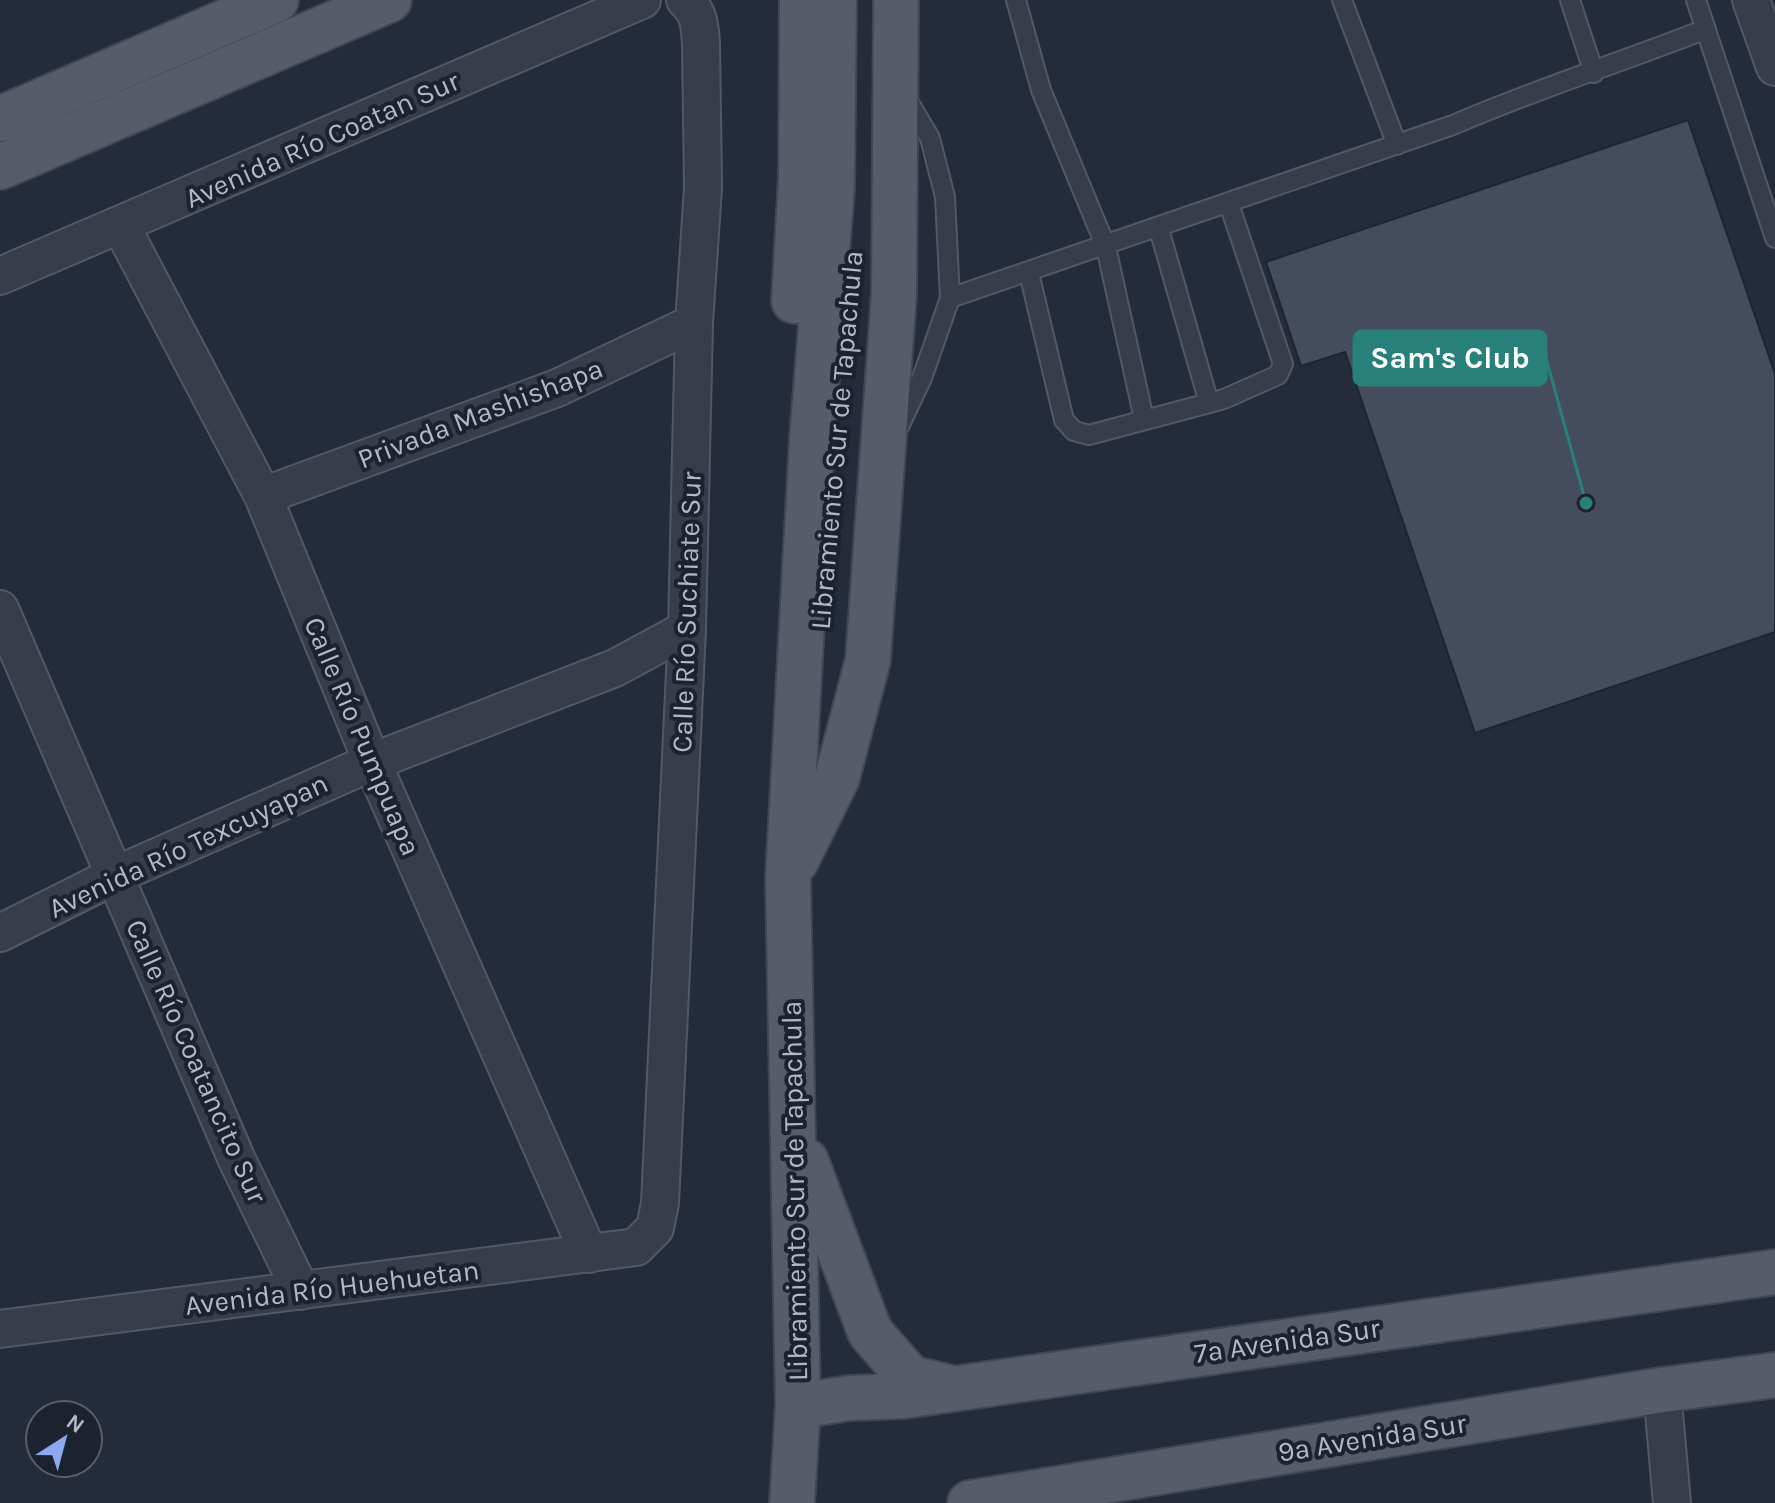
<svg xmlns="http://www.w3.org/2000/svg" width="1775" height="1503" font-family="Karla,sans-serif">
<rect width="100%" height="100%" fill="#242b3a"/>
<!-- building -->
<path fill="#454c5e" stroke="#1f2431" stroke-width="2" d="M1688,120L1775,374V632L1475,733L1345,352L1301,366L1266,262Z"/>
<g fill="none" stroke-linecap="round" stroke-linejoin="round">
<!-- lane casing -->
<g stroke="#535865" stroke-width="22">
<path id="lane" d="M1016,0L1041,90L1106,247L1144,419
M1342,0L1397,145
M1570,0L1594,73
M1696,0L1775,238
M1159,229L1209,403
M1029,273L1064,420L1074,431L1089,435L1224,399L1278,375L1283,364L1229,204
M950,298L1453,125C1536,89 1622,62 1706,29
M897,431L922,378L950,298L945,197L930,138L905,96"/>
</g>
<!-- street casing -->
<g stroke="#535865" stroke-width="40">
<path id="street" d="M1751,0L1775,67
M121,226L263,496L372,762L589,1254
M0,276L642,0
M263,496L557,388L694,323
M0,609L237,1160L301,1291
M0,933L116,875L372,762L615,668L687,629
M0,1329L636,1247L655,1228L660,1203L687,629L694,323L703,188L701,44C700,26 699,12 685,0
M1662,1390L1672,1503"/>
</g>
<!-- primary casing -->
<g stroke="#414653" stroke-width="48">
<path id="primary" d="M0,119L276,0
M0,167L389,0
M794,301L801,177L802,0
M796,861L837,778L868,660L894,293L896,0
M806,1161L870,1332L910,1378L952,1388
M798,1406L850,1398L904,1396L1775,1272
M792,1503L798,1406L788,878L812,439L832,188L834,0
M970,1503L1662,1390L1775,1375"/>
</g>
<!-- lane -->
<use href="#lane" stroke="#373d4a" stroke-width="18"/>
<!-- street -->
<use href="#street" stroke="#373d4a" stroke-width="36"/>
<!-- primary -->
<use href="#primary" stroke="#565c6a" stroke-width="44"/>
</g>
<g text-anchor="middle" stroke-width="8" stroke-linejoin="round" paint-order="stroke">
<!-- street labels -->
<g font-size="28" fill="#b3b8c6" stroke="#1d222f">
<text transform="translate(322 139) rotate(-24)" y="10">Avenida Río Coatan Sur</text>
<text transform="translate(480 413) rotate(-21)" y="10">Privada Mashishapa</text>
<text transform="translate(836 440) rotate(-85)" y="10">Libramiento Sur de Tapachula</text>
<text transform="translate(686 612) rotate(-88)" y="10">Calle Río Suchiate Sur</text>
<text transform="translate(363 736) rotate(67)" y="10">Calle Río Pumpuapa</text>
<text transform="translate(188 845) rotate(-25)" y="10">Avenida Río Texcuyapan</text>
<text transform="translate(197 1061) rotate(66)" y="10">Calle Río Coatancito Sur</text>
<text transform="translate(794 1191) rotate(-91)" y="10">Libramiento Sur de Tapachula</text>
<text transform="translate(332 1287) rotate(-7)" y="10">Avenida Río Huehuetan</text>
<text transform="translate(1287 1340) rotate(-8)" y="10">7a Avenida Sur</text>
<text transform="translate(1372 1437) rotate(-9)" y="10">9a Avenida Sur</text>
</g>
</g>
<!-- callouts -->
<path fill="none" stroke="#28807b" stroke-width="3" d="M1586 503L1546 358"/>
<circle fill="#28807b" stroke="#1d222f" stroke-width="3" cx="1586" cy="503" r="8"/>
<rect fill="#28807b" stroke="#28807b" stroke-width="3" x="1354" y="331" width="192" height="54" rx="8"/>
<g font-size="30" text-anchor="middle" font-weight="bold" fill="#fff">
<text x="1450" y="368">Sam's Club</text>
</g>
<!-- north arrow -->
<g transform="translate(64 1439) rotate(36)"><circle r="38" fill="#1d222f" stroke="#595e6b" stroke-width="2"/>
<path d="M0-6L14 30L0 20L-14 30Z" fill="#8da8f1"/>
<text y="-12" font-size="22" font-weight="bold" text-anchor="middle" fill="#b3b8c6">N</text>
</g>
</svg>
